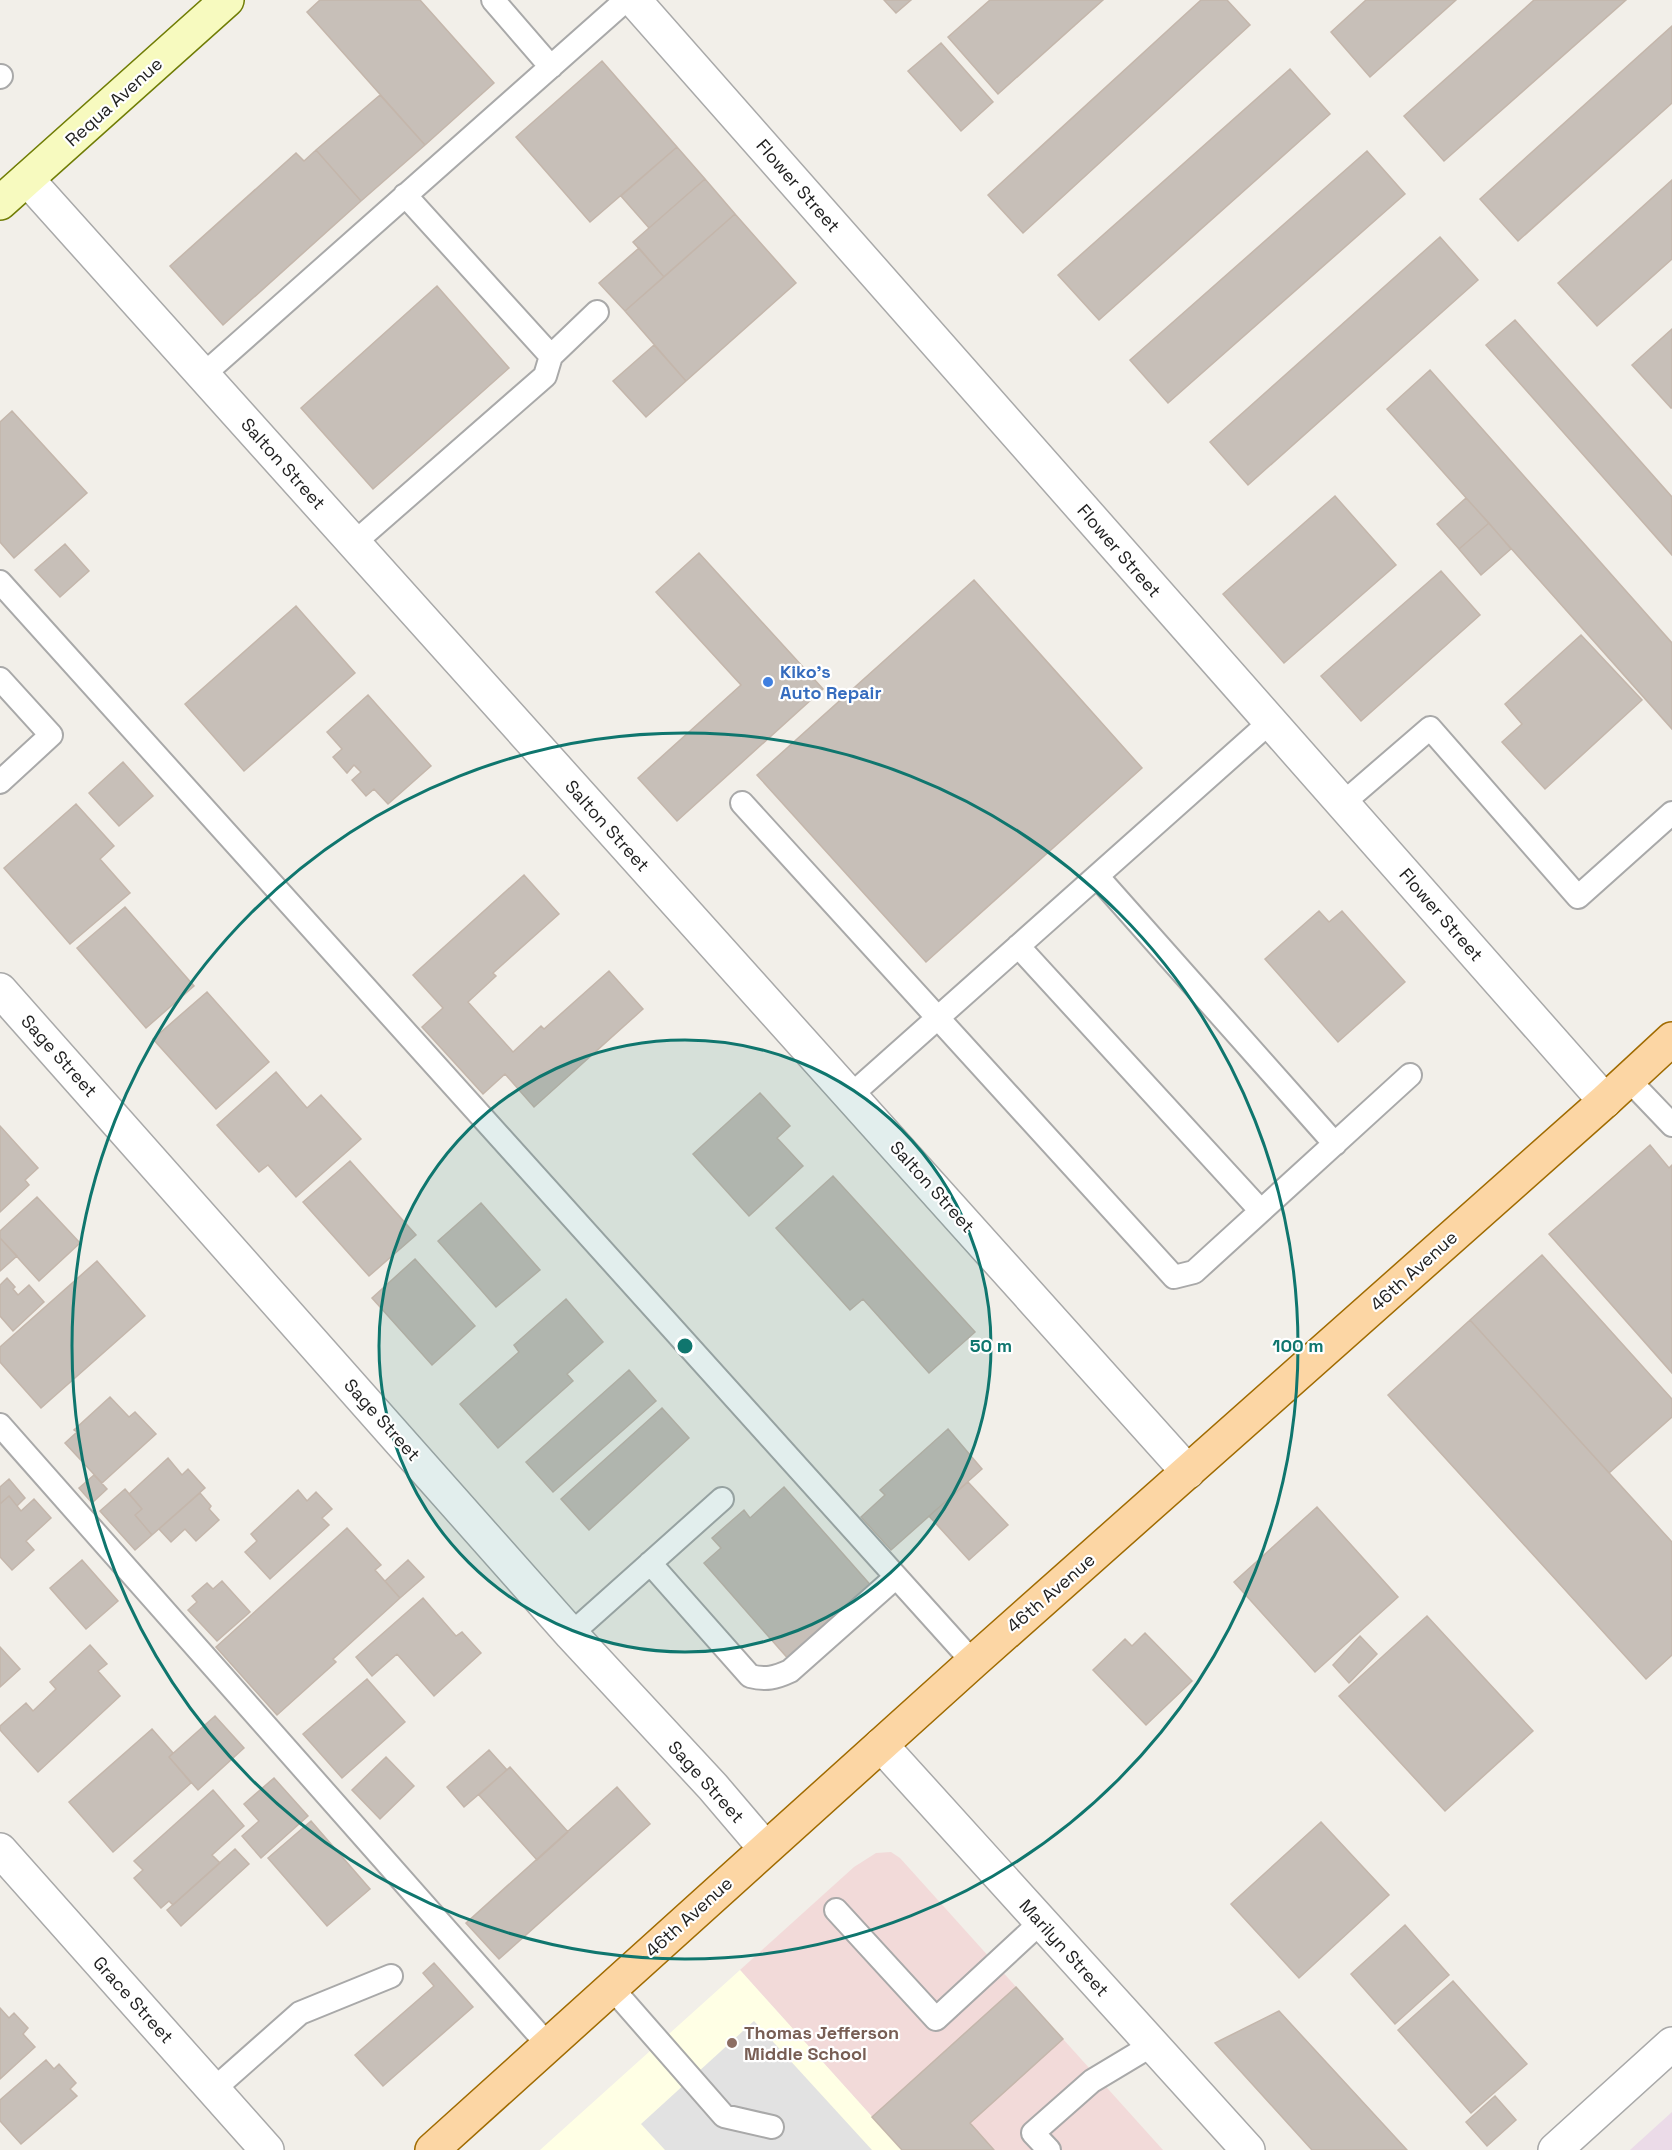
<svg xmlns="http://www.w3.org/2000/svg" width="1672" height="2150" font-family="'Space Grotesk',sans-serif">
<rect width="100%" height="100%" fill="#f2efe9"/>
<!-- commercial -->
<path fill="#f2dad9" d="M891,1852L900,1858L1163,2150H902L740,1970L854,1867L876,1853Z"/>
<!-- industrial -->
<path fill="#ebdbe8" d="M1672,2112V2150H1630Z"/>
<!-- education -->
<path fill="#ffffe5" d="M740,1970L902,2150H540Z"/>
<!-- parking -->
<path fill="#e2e2e2" d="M754,2021L872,2150H665L641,2124Z"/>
<!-- building -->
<path fill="#c7bfb8" stroke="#c4b6ab" stroke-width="1.5" d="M320,0H420L494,83L425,145L307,12Z
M884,0H911L896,13Z
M990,0H1103L998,94L948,37Z
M1201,0H1227L1250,25L1023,233L988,195Z
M1366,0H1456L1370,77L1331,32Z
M1534,0H1626L1444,161L1404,116Z
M1672,26V103L1518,241L1480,199Z
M941,43L993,102L961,131L908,71Z
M602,61L677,147L590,222L516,137Z
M1290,69L1330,114L1099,320L1058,275Z
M380,95L425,145L361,201L316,150Z
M677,147L705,179L649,228L621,196Z
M316,150L361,201L223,325L170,266L296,153L304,161Z
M1367,151L1405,194L1168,403L1130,360Z
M705,179L735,214L664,277L633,242Z
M1672,180V259L1597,326L1558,283Z
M735,214L796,283L686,381L625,311Z
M1440,237L1478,280L1248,485L1210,442Z
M639,248L664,277L625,311L599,283Z
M437,286L509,368L373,489L301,408Z
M1515,320L1672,497V555L1486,345Z
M1672,329V408H1671L1632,365Z
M654,345L686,381L646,417L613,381Z
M1430,370L1672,643V729L1387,409Z
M12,411L87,493L14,558L0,542V422Z
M1335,496L1396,565L1284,663L1223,594Z
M1466,498L1489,523L1459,549L1437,524Z
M1489,523L1511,549L1481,575L1459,549Z
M65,544L89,571L60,597L35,570Z
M699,553L823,689L677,821L638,778L741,685L656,592Z
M1441,571L1480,615L1361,721L1321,676Z
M974,580L1142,768L926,962L757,775Z
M296,606L355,673L244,771L185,704Z
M1581,635L1642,700L1545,789L1502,742L1522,724L1505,704Z
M368,695L431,766L388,804L374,789L366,796L352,780L361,772L354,765L347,773L333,757L342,749L327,732Z
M123,762L153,796L119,826L89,793Z
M76,804L114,846L100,859L130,893L70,944L4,868Z
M524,875L559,914L493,973L496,976L468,1002L513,1052L541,1026L544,1029L609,971L643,1009L534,1107L505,1074L483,1094L422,1027L443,1008L413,975Z
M125,907L194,986L146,1028L77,948Z
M1319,911L1329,922L1342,911L1405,982L1338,1042L1265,959Z
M207,992L269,1062L216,1109L153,1039Z
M276,1072L307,1108L321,1095L361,1139L296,1197L268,1165L259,1172L217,1125Z
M760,1093L790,1126L777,1138L803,1166L749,1216L693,1154Z
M0,1126L38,1168L25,1180L29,1185L0,1212Z
M1650,1145L1669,1168L1672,1165V1373L1549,1234Z
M350,1161L416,1235L369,1276L303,1202Z
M833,1176L975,1332L929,1373L863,1299L850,1310L776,1228Z
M37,1197L80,1243L39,1281L0,1238V1231Z
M481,1203L540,1270L496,1307L438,1241Z
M0,1238L17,1256L0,1271Z
M1542,1255L1672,1399V1417L1609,1473L1470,1320Z
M415,1259L475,1326L432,1365L372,1298Z
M97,1261L145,1316L41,1408L0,1362V1347Z
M7,1278L15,1287L13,1289L18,1295L29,1285L44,1302L13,1331L0,1316V1285Z
M566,1299L603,1342L567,1374L573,1381L498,1448L460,1404L519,1352L514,1345Z
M1470,1320L1672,1542V1655L1646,1679L1388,1395Z
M629,1370L656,1401L553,1492L526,1462Z
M110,1397L129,1417L135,1412L156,1434L102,1483L65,1443L77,1432L74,1430Z
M662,1408L689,1438L589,1530L561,1499Z
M948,1429L982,1469L891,1550L861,1517L885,1495L880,1490Z
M168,1458L182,1475L188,1469L205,1488L152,1535L135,1515L142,1509L129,1494Z
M94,1475L107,1489L92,1503L79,1488Z
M9,1479L25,1498L17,1506L9,1496L1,1503L0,1502V1487Z
M968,1482L1008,1525L969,1560L929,1516Z
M784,1487L874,1589L791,1662L704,1563L721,1548L712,1538L744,1510L750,1518Z
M125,1489L142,1509L135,1515L152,1535L135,1550L100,1511Z
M298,1490L307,1501L316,1492L332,1509L322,1518L329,1525L270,1579L245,1552L257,1541L251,1534Z
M200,1493L211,1506L209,1509L219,1520L196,1541L185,1529L171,1542L159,1529Z
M9,1496L21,1511L34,1499L51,1518L26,1541L34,1550L12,1570L0,1557V1504Z
M1317,1507L1398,1597L1315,1672L1234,1582Z
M347,1528L381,1565L375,1570L400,1598L333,1659L336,1662L277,1715L216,1647Z
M82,1560L118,1601L86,1629L50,1588Z
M408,1560L424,1577L400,1598L385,1581Z
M222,1581L250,1612L217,1641L188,1610L197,1602L192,1596L207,1583L213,1589Z
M423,1598L456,1636L462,1632L481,1653L434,1696L397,1654L372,1676L356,1657Z
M1427,1616L1533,1731L1445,1811L1339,1696Z
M1145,1633L1192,1681L1146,1725L1093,1670L1125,1639L1132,1646Z
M1360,1636L1377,1654L1349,1683L1333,1665Z
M90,1645L107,1664L98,1671L120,1696L38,1772L0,1730V1726L26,1703L33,1711L56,1689L50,1682Z
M0,1647L20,1669L0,1687Z
M367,1679L405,1722L342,1778L303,1734Z
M215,1716L244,1748L198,1790L169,1757Z
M152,1729L173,1753L169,1757L191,1783L113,1852L69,1802Z
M489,1750L507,1770L464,1807L447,1787Z
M386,1757L414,1786L380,1819L352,1790Z
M510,1767L568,1832L537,1860L479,1795Z
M274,1778L308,1816L261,1858L242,1836L259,1821L244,1804Z
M617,1787L650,1824L499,1959L466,1923Z
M213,1790L244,1826L212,1855L220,1863L173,1905L169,1901L161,1908L134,1878L143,1870L134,1861Z
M311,1821L370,1889L327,1926L268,1858Z
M1321,1822L1389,1895L1299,1978L1231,1904Z
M235,1849L249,1864L181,1926L167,1910Z
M1405,1925L1449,1975L1395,2024L1351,1974Z
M434,1963L473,2007L383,2086L355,2055L434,1986L423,1973Z
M1453,1981L1527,2064L1471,2113L1398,2030Z
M1016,1987L1063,2039L970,2123L994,2150H902L872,2117Z
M0,2008L9,2018L14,2013L28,2028L23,2034L35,2047L0,2079Z
M1279,2011L1407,2150H1312L1215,2043Z
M46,2060L54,2069L59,2064L76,2083L70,2089L77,2096L21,2144L0,2121V2100Z
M1495,2096L1516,2120L1487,2146L1466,2122Z"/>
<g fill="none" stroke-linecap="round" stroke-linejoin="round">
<!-- lane casing -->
<g stroke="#a9a9a9" stroke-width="26">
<path id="lane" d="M493,0L551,67
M0,77L1,76
M405,195L551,356
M203,375L626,0
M354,543L545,376L551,356L597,312
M0,582L973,1662
M0,679L51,735L0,782
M742,803L1174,1277L1194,1272L1410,1075
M1342,804L1430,728L1578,897L1672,813
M1097,876L1335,1144
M1018,946L1261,1211
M1628,1079L1672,1125
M850,1096L1270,722
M0,1425L548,2045
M650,1563L750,1676C766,1680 775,1678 790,1671L896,1577
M571,1634L722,1499
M836,1910L936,2019L1041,1922
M611,1987L724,2116L772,2127
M213,2090L300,2013L391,1976
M1049,2150L1033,2133L1092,2081L1152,2045"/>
</g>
<!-- street casing -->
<g stroke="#a9a9a9" stroke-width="36">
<path id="street" d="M634,0L1605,1101
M27,179L1188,1472
M0,990L571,1634L713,1787L765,1848
M881,1745L1248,2150
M0,1850L267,2150
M1555,2150L1672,2044"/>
</g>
<!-- secondary casing -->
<g stroke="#707d05" stroke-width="36">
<path id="secondary" d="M0,203L227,0"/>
</g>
<!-- primary casing -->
<g stroke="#a06b00" stroke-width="36">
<path id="primary" d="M432,2150L973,1662L1605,1101L1672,1039"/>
</g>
<!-- lane -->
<use href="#lane" stroke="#fff" stroke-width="22"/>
<!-- street -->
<use href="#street" stroke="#fff" stroke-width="33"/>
<!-- secondary -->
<use href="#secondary" stroke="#f7fabf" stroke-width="33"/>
<!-- primary -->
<use href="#primary" stroke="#fcd6a4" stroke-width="33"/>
</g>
<!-- distance rings -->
<circle cx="685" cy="1346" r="306" fill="#0f766e" fill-opacity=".12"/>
<g fill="none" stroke="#0f766e" stroke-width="3">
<circle cx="685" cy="1346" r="306"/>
<circle cx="685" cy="1346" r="613"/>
</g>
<!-- markers -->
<circle fill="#3f7fe0" stroke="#fff" stroke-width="2" cx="768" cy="682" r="6"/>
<circle fill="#8d6e63" stroke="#fff" stroke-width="2" cx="732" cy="2043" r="6"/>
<g text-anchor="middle" stroke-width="4.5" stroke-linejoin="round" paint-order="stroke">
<!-- street labels -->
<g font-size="18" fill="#222" stroke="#fff">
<text transform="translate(114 102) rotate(-42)" y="6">Requa Avenue</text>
<text transform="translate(798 186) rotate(49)" y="6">Flower Street</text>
<text transform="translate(283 464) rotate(48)" y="6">Salton Street</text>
<text transform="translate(1119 551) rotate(49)" y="6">Flower Street</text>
<text transform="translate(607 826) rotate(48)" y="6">Salton Street</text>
<text transform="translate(1441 915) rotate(49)" y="6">Flower Street</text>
<text transform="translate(59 1056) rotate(48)" y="6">Sage Street</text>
<text transform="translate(932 1187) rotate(48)" y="6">Salton Street</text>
<text transform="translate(1414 1271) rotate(-42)" y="6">46th Avenue</text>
<text transform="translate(382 1420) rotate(48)" y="6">Sage Street</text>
<text transform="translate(1051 1593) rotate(-41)" y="6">46th Avenue</text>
<text transform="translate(706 1782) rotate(48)" y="6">Sage Street</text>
<text transform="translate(689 1917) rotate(-42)" y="6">46th Avenue</text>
<text transform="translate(1064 1948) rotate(48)" y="6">Marilyn Street</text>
<text transform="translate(133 2000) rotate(48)" y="6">Grace Street</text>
</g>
<!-- shop labels -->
<g font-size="18" font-weight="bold" fill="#366cbe" stroke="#fff" text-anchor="start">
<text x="780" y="678">Kiko's<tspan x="780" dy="21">Auto Repair</tspan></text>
</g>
<!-- education labels -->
<g font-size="18" font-weight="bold" fill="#785e54" stroke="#fff" text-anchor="start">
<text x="744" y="2039">Thomas Jefferson<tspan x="744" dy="21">Middle School</tspan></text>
</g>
</g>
<circle cx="685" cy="1346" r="9" fill="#0f766e" stroke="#fff" stroke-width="3"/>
<g font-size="18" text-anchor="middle" font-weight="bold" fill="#0f766e" stroke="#fff" stroke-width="4.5" stroke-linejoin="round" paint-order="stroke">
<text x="991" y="1352">50 m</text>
<text x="1298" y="1352">100 m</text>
</g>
</svg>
